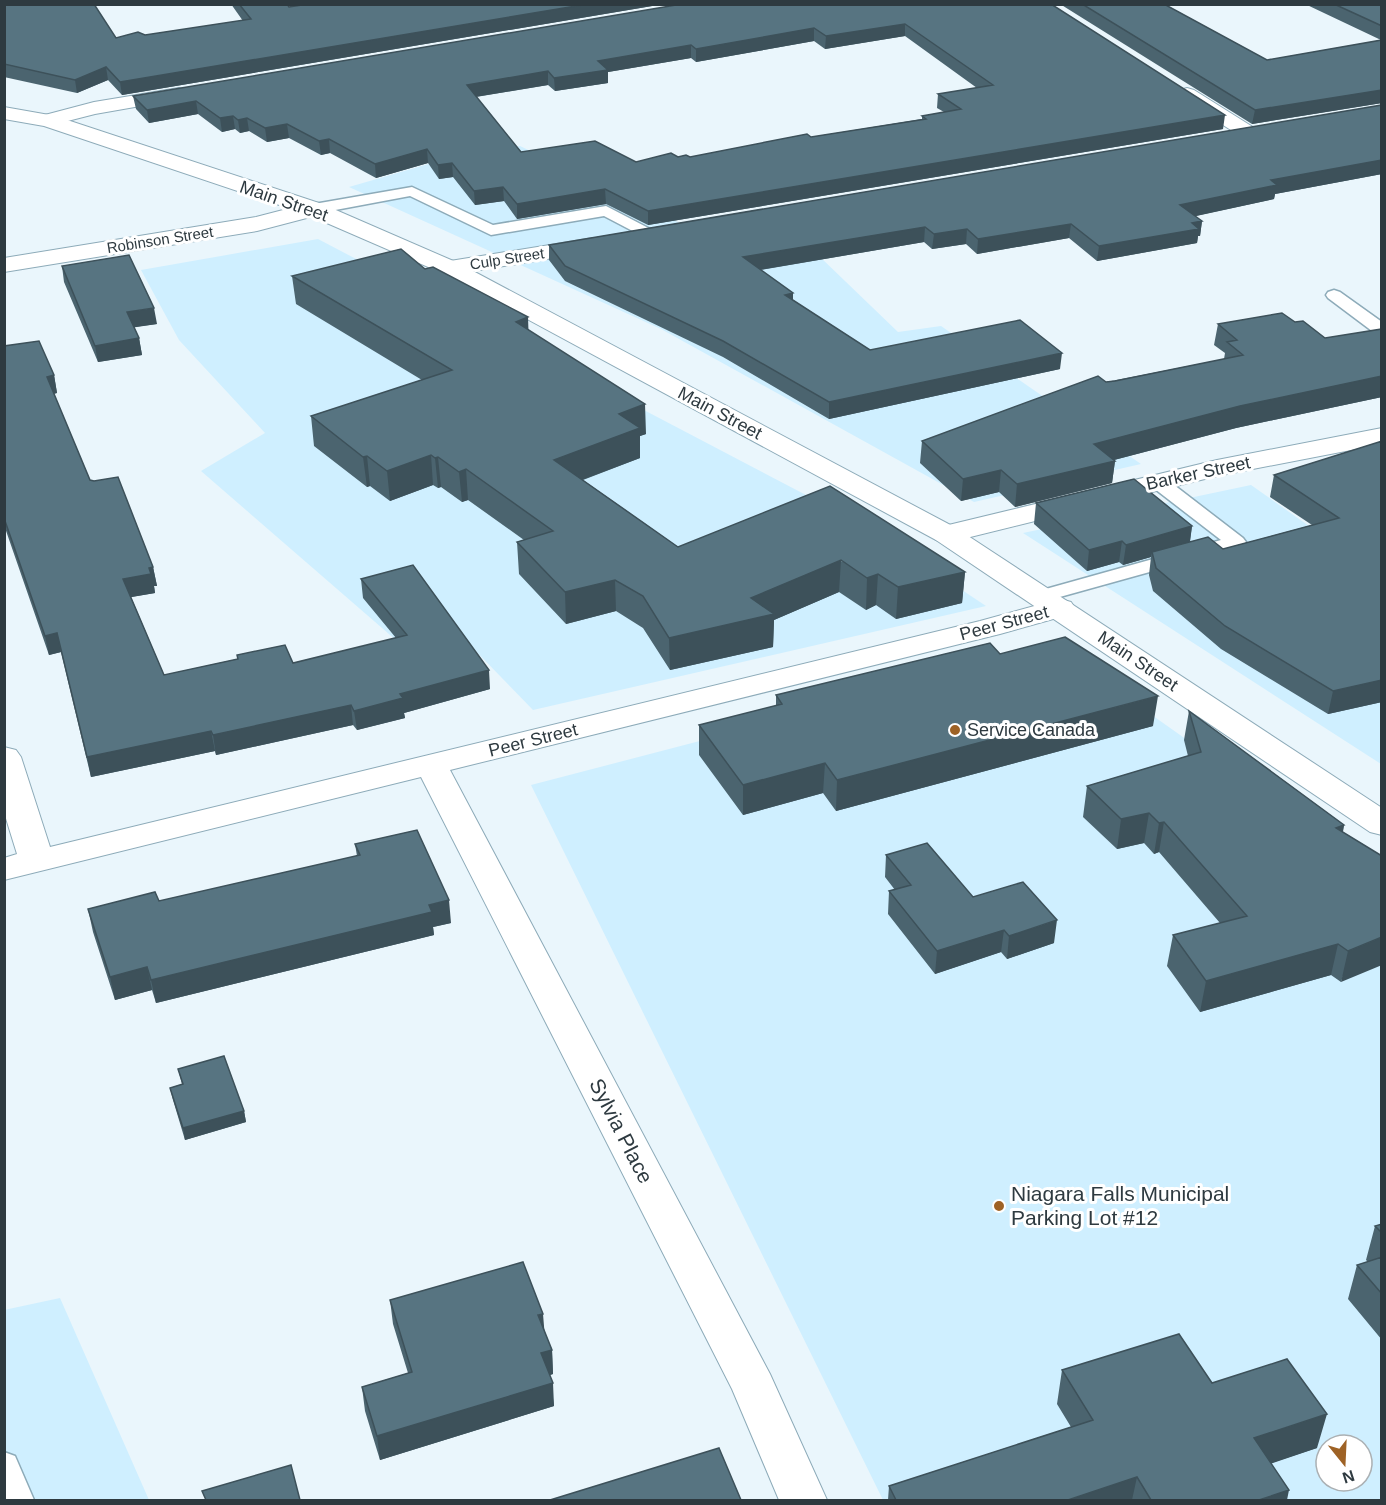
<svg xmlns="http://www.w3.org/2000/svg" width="1386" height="1505" font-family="Arial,sans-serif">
<rect width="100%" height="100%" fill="#eaf6fc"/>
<!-- built -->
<path fill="#cfefff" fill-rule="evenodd" d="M520,146L717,241L792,230L898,332L941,326L1141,464L974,502L661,329L349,187L463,154Z
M318,239L869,528L986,606L533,710L462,637L412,654L201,471L265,433L179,340L141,270Z
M1251,485L1381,577V764L1023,533Z
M1057,648L1381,877V1500H883L531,785ZM1326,1445H1362V1481H1326Z
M60,1298L149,1500H5L4,1310Z"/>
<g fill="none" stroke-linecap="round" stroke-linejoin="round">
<!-- service casing -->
<g stroke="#8dabb9" stroke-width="3">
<path id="service" d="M412,187L493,225L606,206L656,232L659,235L656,238H646L604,216L491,235L410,196L314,214L306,209L314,204Z
M1334,290L1340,292L1382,322V335L1376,334L1328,298L1326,295L1328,292Z
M1158,476L1165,478L1243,538L1246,542L1243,546L1049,600H1035L1032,596L1035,592L1221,540L1151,486L1149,482L1151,478Z
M4,1452L15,1456L34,1500H4Z"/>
</g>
<!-- minor casing -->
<g stroke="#8dabb9" stroke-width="2">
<path id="minor" d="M179,88L186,90L189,94L186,98L95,114L48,126L41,124L38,120L41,116L94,102Z
M1187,88L1194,90L1256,129L1259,133L1256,137L1249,139L1242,137L1180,98L1177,94L1180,90Z
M314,202L322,204L325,209L322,214L257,231L4,272V258L256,217Z
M593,238L601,240L604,245L601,250L450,275L442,273L438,268L442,263L450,261Z
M1382,428V444L1217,476L946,543L936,540L932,534L936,528L1217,460Z
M1060,599L1071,602L1075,608L1071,614L1000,634L450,770L770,1374L827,1500H779L732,1389L421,777L4,880V858L17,854L4,812V747L16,750L21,757L50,847L980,621Z"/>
</g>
<!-- tertiary casing -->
<g stroke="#8dabb9" stroke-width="2">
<path id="tertiary" d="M4,107L55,116L322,204L458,263L956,528L1382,808V835L1370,832L936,540L442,273L306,214L44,126L4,119Z"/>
</g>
<!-- service -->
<use href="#service" fill="#fff" fill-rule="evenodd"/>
<!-- minor -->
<use href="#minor" fill="#fff" fill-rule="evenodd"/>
<!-- tertiary -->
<use href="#tertiary" fill="#fff" fill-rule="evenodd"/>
</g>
<!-- wall -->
<path fill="#4b646f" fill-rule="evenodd" d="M4,4L116,38L145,35L243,21L231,4H287L289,7L309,4H664L122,95L108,80L77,93L4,77Z
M1051,4L1223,129L648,225L606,204L517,219L504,201L475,205L453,177L439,179L428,163L376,178L330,153L321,155L289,138L267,142L249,131L240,133L235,129L222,132L198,114L149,123L136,109L133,96ZM905,36L977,88L938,94L937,108L944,112L922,116V119L811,137L690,157H678L636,162L521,152L476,97L548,85L555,91L608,83V72L691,58L696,62L814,41L825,49Z
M1060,4H1164L1267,60L1381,40L1305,4H1382V103L1252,124Z
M1382,105V174L1275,194L1274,199L1195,216L1202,221L1200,236H1198L1197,243L1097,261L1069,238L977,254L966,244L932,249L924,242L760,270L793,293V300L870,350L1060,369L829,419L723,357L565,281L549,260V245Z
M62,266L157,324L134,327L139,338L142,355L98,362L64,282Z
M425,269L528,329L646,434L640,436V458L583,480L678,547L965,572L962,603L896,619L876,605L866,610L839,592L774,620L773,647L670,670L643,628L616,611L566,624L519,574L517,542L524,540L468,500L462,502L441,487L438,488L433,485L390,501L370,486L367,487L314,446L311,416L422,380L296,304L292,276Z
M1295,322L1325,338L1382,329V397L1236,428L1114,460L1115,461L1112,483L1015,507L999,492L961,501L920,463L922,441L1106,382L1224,359L1225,353L1214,345L1218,324Z
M4,346L54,375L57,393L54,394L90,480L153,567L157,586H154L155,593L131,597L164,675L237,659V655L293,663L396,638L363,598L361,579L490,689L404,713L405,718L357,730L353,725L216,755L215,751L91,777L61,652L49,655L4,525Z
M1382,441V702L1328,714L1221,649L1153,591L1149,575L1151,557L1123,565L1119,562L1087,571L1034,524L1036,503L1192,526L1190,542L1223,549L1312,525L1270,497L1274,475Z
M1000,654L1153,726L836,811L823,793L743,815L699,755V725L776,706V695Z
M1189,711L1344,825L1343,832L1382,856L1341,982L1331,975L1200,1012L1167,966L1173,935L1220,923L1159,852L1154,854L1144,843L1117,849L1083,817L1087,786L1188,756L1184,740Z
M355,844L451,923L433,927L434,935L156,1003L152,990L115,1000L93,932L88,909L159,901L357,856Z
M886,855L973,897L1054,943L1007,959L1001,952L935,974L888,914L889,891L895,890L885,877Z
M178,1069L244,1111L246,1122L185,1140L173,1100L170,1088L182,1084Z
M1382,1224V1340L1348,1299L1357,1265L1368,1262L1366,1260L1375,1226Z
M390,1300L544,1331L552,1350L553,1374L550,1375L554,1406L380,1460L365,1411L362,1387L408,1373L393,1324Z
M1062,1370L1212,1383L1317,1448L1271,1463L1287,1500H888L889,1486L1071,1427L1057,1404Z"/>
<!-- shaded-wall -->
<path fill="#3d515a" d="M588,4H664L122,95L120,82Z
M905,24V36L825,49L826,36Z
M814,28V41L696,62V49Z
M691,45V58L608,72V83L555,91L554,78L598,61Z
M106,67L108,80L77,93L75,80Z
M548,71V85L468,98L467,85Z
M1382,90V103L1252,124L1255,110Z
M196,101L198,114L149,123L147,110Z
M1225,115L1223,129L648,225V211Z
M233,116L235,129L222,132L220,118Z
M247,118L249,131L240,133L238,120Z
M287,124L289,138L267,142L265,128Z
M329,139L330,153L321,155L319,141Z
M427,149L428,163L376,178L375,164Z
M1382,160V174L1275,194L1274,199L1178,220L1180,205L1271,180Z
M452,163L453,177L439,179L438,165Z
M503,187L504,201L475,205L474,191Z
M605,189L606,204L517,219V204Z
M1202,221L1200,236H1198L1197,243L1097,261L1099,246L1192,223Z
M1071,224L1069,238L977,254L978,239Z
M925,227L924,242L742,273L743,257Z
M967,229L966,244L932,249L934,234Z
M793,293V308L785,295Z
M154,308L157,324L130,328L127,312Z
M528,317L529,346L516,322Z
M139,338L142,355L98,362L95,346Z
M1062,353L1060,369L829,419V402Z
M54,375L57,393L50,394L47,377Z
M1382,376V397L1236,428L1091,466L1094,444L1240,406Z
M645,404L646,434L640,436V458L555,490L554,460L619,414Z
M431,455L433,485L390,501L387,471Z
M367,456L370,486L367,487L363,457Z
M438,457L441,487L438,488L435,458Z
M1115,461L1112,483L1015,507L1017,484Z
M466,469L468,500L462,502L459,472Z
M1001,470L999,492L961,501L963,479Z
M1192,526L1189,547L1152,552L1151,557L1123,565L1126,545Z
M1122,541L1119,562L1087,571L1089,550Z
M841,560L839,592L774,620L773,647L670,670L669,638L751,598Z
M153,567L157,586H154L155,593L126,598L123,579Z
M965,572L962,603L896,619L898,587Z
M878,574L876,605L866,610L867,578Z
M615,580L616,611L566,624L565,592Z
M57,633L61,652L49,655L45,636Z
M489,670L490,689L404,713L405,718L357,730L354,711L400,694Z
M1382,680V702L1328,714L1333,691Z
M1158,696L1153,726L836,811L837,780Z
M351,705L353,725L216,755L213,735Z
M211,731L215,751L91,777L87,757Z
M825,763L823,793L743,815V785Z
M1149,813L1144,843L1117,849L1121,819Z
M1164,822L1159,852L1154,854L1159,823Z
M1344,825L1338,855L1336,828Z
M449,900L451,923L433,927L434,935L156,1003L151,980L429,905Z
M1057,920L1054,943L1007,959L1009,936Z
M1004,930L1001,952L935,974L937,951Z
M1382,937V965L1341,982L1348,951Z
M1338,944L1331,975L1200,1012L1206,981Z
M147,967L152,990L115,1000L110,977Z
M244,1111L246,1122L185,1140L183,1128Z
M543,1314L545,1338L538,1315Z
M552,1350L553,1374L543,1377L541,1353Z
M553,1383L554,1406L380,1460L377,1436Z
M1327,1414L1317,1448L1246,1472L1254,1438Z
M1137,1477L1132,1500H1068Z
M1289,1490L1287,1500H1259Z"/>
<!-- building -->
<path fill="#577481" stroke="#3d515a" stroke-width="1.5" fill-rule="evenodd" d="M4,4H94L116,38L138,32L145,35L251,19L239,4H287L289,7L309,4H588L120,82L106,67L75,80L4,64Z
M682,4H1051L1225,115L648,211L605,189L517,204L503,187L474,191L452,163L438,165L427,149L375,164L329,139L319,141L287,124L265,128L247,118L238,120L233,116L220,118L196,101L147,110L133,96ZM905,24L993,85L938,94L961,109L922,116L926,119L811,137L807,134L690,157L686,155L678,157L671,153L636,162L595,141L521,152L467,85L548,71L554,78L608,70L598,61L691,45L696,49L814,28L826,36Z
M1082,4H1164L1267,60L1382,40V90L1255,110Z
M1334,4H1382V26Z
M1382,105V160L1271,180L1277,185L1180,205L1202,221L1192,223L1199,229L1099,246L1071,224L978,239L967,229L934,234L925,227L743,257L793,293L785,295L870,350L1020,320L1062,353L829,402L723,341L565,266L549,245Z
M401,249L425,269L433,267L528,317L516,322L645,404L619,414L640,428L554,460L678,547L830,486L965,572L898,587L878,574L867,578L841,560L751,598L774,614L669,638L643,596L615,580L565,592L517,542L553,531L466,469L459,472L438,457L435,458L431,455L387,471L367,456L363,457L311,416L452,370L292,276Z
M129,255L154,308L127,312L139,338L95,346L62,266Z
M1282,313L1295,322L1303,321L1325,338L1382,329V376L1240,406L1094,444L1115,461L1017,484L1001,470L963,479L922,441L1098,376L1106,382L1115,381L1243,355L1227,342L1237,340L1218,324Z
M39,341L54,375L47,377L90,480L94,481L118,477L153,567L149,568L151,574L123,579L164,675L238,659L237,655L285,645L293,663L407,635L361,579L413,565L489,670L400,694L403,698L354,711L351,705L213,735L211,731L87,757L57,633L45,636L4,518V346Z
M1382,441V680L1333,691L1225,626L1156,568L1152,552L1208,537L1223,549L1339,518L1274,475Z
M1134,479L1192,526L1126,545L1122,541L1089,550L1036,503Z
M1065,637L1158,696L837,780L825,763L743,785L699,725L782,704L776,695L990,643L1000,654Z
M1189,711L1344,825L1336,828L1382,856V937L1348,951L1338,944L1206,981L1173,935L1247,916L1164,822L1159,823L1149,813L1121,819L1087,786L1201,752Z
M417,830L449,900L429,905L432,912L151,980L147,967L110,977L88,909L155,892L159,901L360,855L355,844Z
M927,843L973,897L1023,882L1057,920L1009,936L1004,930L937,951L889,891L911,885L886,855Z
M224,1056L244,1111L183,1128L170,1088L183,1084L178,1069Z
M1382,1224V1233L1375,1226Z
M1382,1257V1294L1357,1265Z
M523,1262L543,1314L538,1315L552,1350L541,1353L553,1383L377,1436L362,1387L412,1372L390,1300Z
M1179,1334L1212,1383L1287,1359L1327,1414L1254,1438L1289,1490L1259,1500H1151L1137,1477L1068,1500H896L889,1486L1093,1420L1062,1370Z
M719,1448L741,1500H550Z
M291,1465L300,1500H206L202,1491Z"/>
<!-- markers -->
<g fill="#9e6225" stroke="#fff" stroke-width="2">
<circle cx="955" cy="730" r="6"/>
<circle cx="999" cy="1206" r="6"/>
</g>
<g text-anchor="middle" stroke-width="6" stroke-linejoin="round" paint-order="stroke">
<!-- far-street labels -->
<g font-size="15" fill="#2e3a40" stroke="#fff">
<text transform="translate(160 240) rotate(-9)" y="5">Robinson Street</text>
<text transform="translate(507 259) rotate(-9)" y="5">Culp Street</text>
</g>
<!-- street labels -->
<g font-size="18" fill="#2e3a40" stroke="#fff">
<text transform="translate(284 201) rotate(19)" y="6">Main Street</text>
<text transform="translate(720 413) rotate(28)" y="6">Main Street</text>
<text transform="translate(1198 473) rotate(-12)" y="6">Barker Street</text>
<text transform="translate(1004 623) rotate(-15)" y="6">Peer Street</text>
<text transform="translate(1138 661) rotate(34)" y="6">Main Street</text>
<text transform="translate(533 740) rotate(-14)" y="6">Peer Street</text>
</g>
<!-- poi labels -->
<g font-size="18" fill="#2e3a40" stroke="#fff" text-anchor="start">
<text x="967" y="736">Service Canada</text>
</g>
<!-- near-street labels -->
<g font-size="21" fill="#2e3a40" stroke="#fff">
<text transform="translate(621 1131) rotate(63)" y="7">Sylvia Place</text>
</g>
<!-- near-poi labels -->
<g font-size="21" fill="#2e3a40" stroke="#fff" text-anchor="start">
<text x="1011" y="1201">Niagara Falls Municipal<tspan x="1011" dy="24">Parking Lot #12</tspan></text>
</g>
</g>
<!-- border -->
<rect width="1386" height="1505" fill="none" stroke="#2e3a40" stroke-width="12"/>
<!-- north arrow -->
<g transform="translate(1344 1463) rotate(162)"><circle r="28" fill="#ffffff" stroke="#abb0b3" stroke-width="1.5"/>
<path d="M0-4.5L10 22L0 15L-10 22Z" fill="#9e6225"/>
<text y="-9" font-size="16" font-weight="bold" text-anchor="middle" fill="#2e3a40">N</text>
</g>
</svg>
